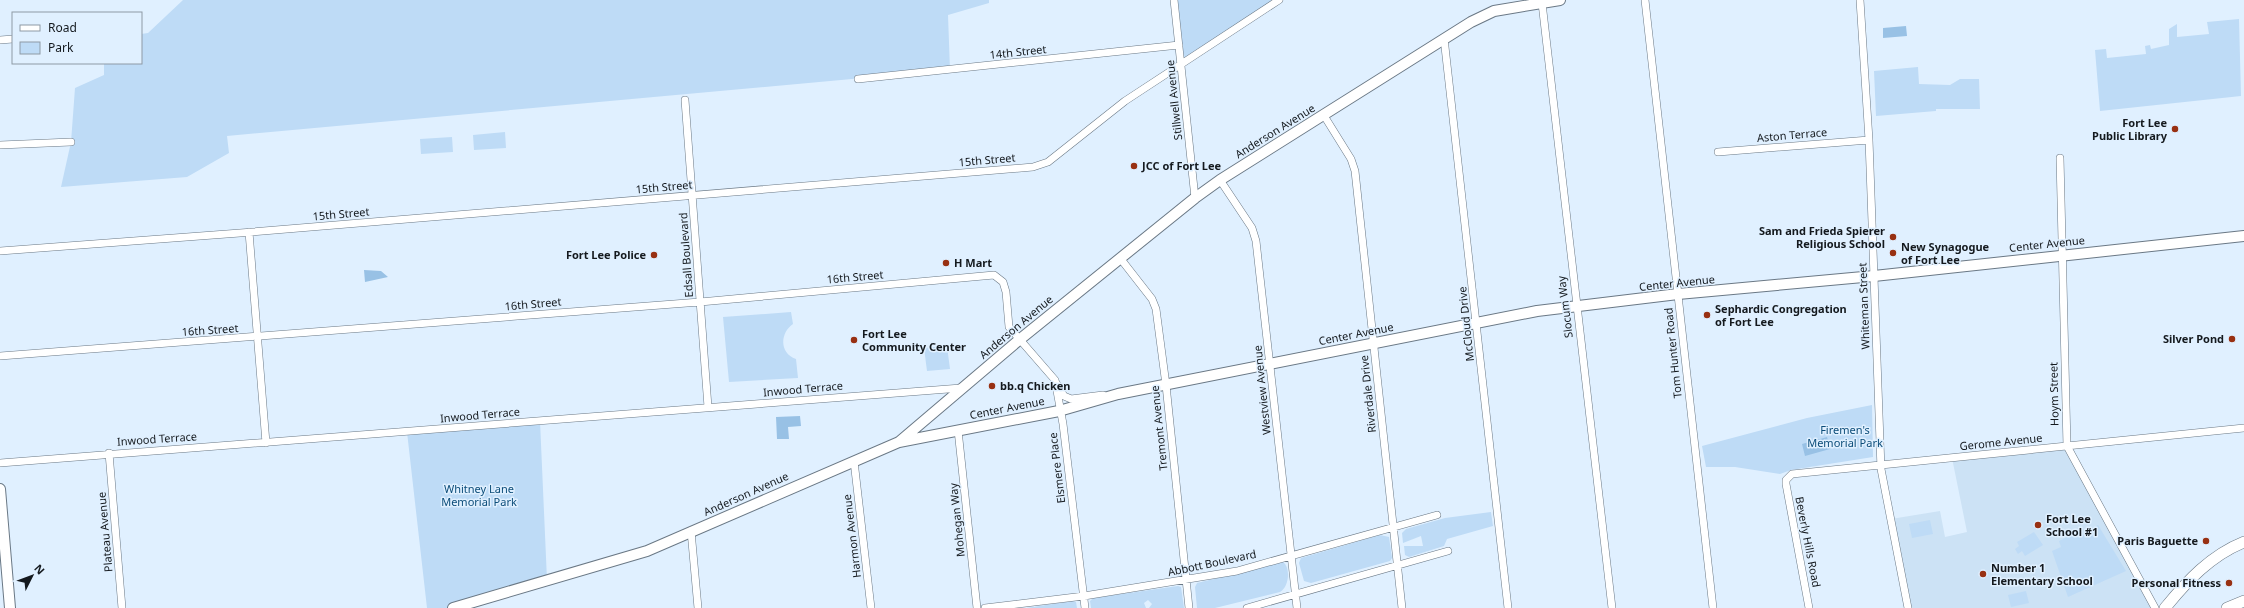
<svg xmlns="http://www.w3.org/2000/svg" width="2244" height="608" font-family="'Noto Sans',sans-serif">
<rect width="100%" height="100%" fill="#e0f0ff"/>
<!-- built -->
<path fill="#cce2f5" d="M2067,446L2155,608H1908L1891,519L1940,511L1945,537L1967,532L1952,458Z"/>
<!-- green -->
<path fill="#bedbf6" d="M183,0H989V3L948,15L950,70L227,136L229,153L187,177L61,187L71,142L75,88L104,75V63H141V34L148,33Z
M1174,0H1279L1181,63Z
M2239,19L2241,96L2100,111L2095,50L2106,49L2107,58L2146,54L2145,46L2150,45L2151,49L2169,45V29L2177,24V37L2209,34L2207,22Z
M1918,67L1919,84L1950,85L1960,79H1979L1980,109H1936V111L1876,116L1874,71Z
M505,132L506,148L474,150L473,135Z
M452,137L453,152L421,154L420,139Z
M791,312L793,324C780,333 779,353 796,359L798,378L729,382L723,317Z
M947,346L950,369L927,371L924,348Z
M1872,405L1873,457L1791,470L1780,474L1735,467H1706L1702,446L1807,418Z
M540,421L547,580L453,608H427L407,432Z
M1491,512L1493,526L1447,539L1444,546L1409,557L1405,555L1404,546H1423L1421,536L1403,543L1402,533L1406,529L1445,518Z
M1930,520L1933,534L1912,538L1909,524Z
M2098,525L2126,571L2068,597L2052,551L2061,547L2059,541L2078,531L2080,535Z
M2034,532L2043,545L2025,556L2022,551L2018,554L2015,549L2019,546L2017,542Z
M1380,535L1389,537L1392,558L1390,561L1311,583L1304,581L1299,563L1301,558Z
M1283,562C1291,568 1289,587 1280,592L1215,608H1197L1195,587L1197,583Z
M1178,586L1181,587L1184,608H1149L1152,604L1148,600L1144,603L1146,608H1091L1090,601L1093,598Z
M2026,591L2029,603L2011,607L2008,595Z
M1072,601L1076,602L1077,608H1026Z"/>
<!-- water -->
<path fill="#98c1e5" d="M1906,26L1907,36L1883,38V28Z
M364,270L381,271L388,277L365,282Z
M800,416L801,426L788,427L789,439H777L776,417Z
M1827,437L1830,449L1805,456L1802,444Z"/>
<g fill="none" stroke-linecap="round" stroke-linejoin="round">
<!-- minor casing -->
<g stroke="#6a7885" stroke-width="8">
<path id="minor" d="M1174,0L1195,198
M1645,0L1713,608
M1860,0L1869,140L1881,469L1908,608
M1542,3L1612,608
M1444,38L1508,608
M0,40L13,39
M858,79L1179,45
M685,100L708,407
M1323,114L1351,159L1355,171L1402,608
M0,145L71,142
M1718,152L1869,140
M2060,158L2067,446L2155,608
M1220,180L1252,228L1256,241L1297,608
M249,232L266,443
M0,251L240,233L1033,167L1048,162L1125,101L1279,0
M1120,258L1152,299L1156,309L1166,385L1189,608
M0,356L700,302L994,275L1003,282L1006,292L1009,327L1055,380L1063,424L1085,608
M1055,381L1064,396L1071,399L1103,395
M958,430L977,608
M109,453L122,608
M854,461L871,608
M0,463L961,388
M691,531L698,608
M985,608L1084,596L1237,571L1437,515
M1247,608L1448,551
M1809,608L1786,484V480L1792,474L2244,428"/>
</g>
<!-- secondary casing -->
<g stroke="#6a7885" stroke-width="12">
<path id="secondary" d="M899,442L1059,411L1118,394L1537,311L1678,294L1874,276L2244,236
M0,489L10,608
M453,608L647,551L899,442L1019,340L1195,198L1220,180L1471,22L1494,11L1560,0"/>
</g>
<!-- primary casing -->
<g stroke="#6a7885" stroke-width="12">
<path id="primary" d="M2165,608C2187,581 2211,555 2244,542
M2227,608L2244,601"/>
</g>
<!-- minor -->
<use href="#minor" stroke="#fff" stroke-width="7"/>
<!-- secondary -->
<use href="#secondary" stroke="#fff" stroke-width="10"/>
<!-- primary -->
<use href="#primary" stroke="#fff" stroke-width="11"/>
</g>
<!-- markers -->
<g fill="#983012" stroke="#e0f0ff" stroke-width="1.5">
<circle cx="2175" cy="129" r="4"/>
<circle cx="1134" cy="166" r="4"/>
<circle cx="1893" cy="237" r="4"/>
<circle cx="1893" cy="253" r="4"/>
<circle cx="654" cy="255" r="4"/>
<circle cx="946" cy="263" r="4"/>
<circle cx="1707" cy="315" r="4"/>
<circle cx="2232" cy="339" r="4"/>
<circle cx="854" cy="340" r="4"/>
<circle cx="992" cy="386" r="4"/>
<circle cx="2038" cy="525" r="4"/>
<circle cx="2206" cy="541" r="4"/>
<circle cx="1983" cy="574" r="4"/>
<circle cx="2229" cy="583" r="4"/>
</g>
<g text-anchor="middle" stroke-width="3" stroke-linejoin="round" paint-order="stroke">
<!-- street labels -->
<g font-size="11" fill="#14191e" stroke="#e0f0ff">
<text transform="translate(1018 52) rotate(-6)" y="4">14th Street</text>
<text transform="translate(1174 100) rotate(-96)" y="4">Stillwell Avenue</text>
<text transform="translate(1275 131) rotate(-32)" y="4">Anderson Avenue</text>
<text transform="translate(1792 135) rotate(-5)" y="4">Aston Terrace</text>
<text transform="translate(987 160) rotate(-5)" y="4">15th Street</text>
<text transform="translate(664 187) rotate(-5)" y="4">15th Street</text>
<text transform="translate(341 214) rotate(-5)" y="4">15th Street</text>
<text transform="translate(2047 244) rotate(-6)" y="4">Center Avenue</text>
<text transform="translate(686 255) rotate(-94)" y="4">Edsall Boulevard</text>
<text transform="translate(855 277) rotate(-5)" y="4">16th Street</text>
<text transform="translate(1677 283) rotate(-6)" y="4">Center Avenue</text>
<text transform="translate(533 304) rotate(-5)" y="4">16th Street</text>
<text transform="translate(1864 306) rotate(-92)" y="4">Whiteman Street</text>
<text transform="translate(1565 307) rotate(-97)" y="4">Slocum Way</text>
<text transform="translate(1466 324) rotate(-96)" y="4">McCloud Drive</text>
<text transform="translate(1016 327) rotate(-40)" y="4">Anderson Avenue</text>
<text transform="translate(210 330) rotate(-4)" y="4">16th Street</text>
<text transform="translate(1356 334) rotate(-11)" y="4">Center Avenue</text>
<text transform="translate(1673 353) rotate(-96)" y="4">Tom Hunter Road</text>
<text transform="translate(803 389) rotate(-5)" y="4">Inwood Terrace</text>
<text transform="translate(1262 390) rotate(-96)" y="4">Westview Avenue</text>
<text transform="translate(1368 394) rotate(-96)" y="4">Riverdale Drive</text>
<text transform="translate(2054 394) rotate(-91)" y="4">Hoym Street</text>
<text transform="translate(1007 408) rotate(-11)" y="4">Center Avenue</text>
<text transform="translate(480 415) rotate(-5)" y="4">Inwood Terrace</text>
<text transform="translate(1159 428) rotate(-96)" y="4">Tremont Avenue</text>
<text transform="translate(157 439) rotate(-4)" y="4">Inwood Terrace</text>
<text transform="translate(2001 442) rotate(-6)" y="4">Gerome Avenue</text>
<text transform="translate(1057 468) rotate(-97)" y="4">Elsmere Place</text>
<text transform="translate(746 494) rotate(-24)" y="4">Anderson Avenue</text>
<text transform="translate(957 520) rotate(-96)" y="4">Mohegan Way</text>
<text transform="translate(105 532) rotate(-95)" y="4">Plateau Avenue</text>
<text transform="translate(852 536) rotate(-97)" y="4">Harmon Avenue</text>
<text transform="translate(1808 542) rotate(79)" y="4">Beverly Hills Road</text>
<text transform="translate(1212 563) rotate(-12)" y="4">Abbott Boulevard</text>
</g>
<!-- poi labels -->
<g font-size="11" font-weight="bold" fill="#14191e" stroke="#e0f0ff" text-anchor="start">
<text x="2167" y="127" text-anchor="end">Fort Lee<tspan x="2167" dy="13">Public Library</tspan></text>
<text x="1142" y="170">JCC of Fort Lee</text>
<text x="1885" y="235" text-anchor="end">Sam and Frieda Spierer<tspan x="1885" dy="13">Religious School</tspan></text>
<text x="1901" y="251">New Synagogue<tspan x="1901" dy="13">of Fort Lee</tspan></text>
<text x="646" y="259" text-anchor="end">Fort Lee Police</text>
<text x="954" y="267">H Mart</text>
<text x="1715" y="313">Sephardic Congregation<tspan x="1715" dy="13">of Fort Lee</tspan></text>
<text x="862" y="338">Fort Lee<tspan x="862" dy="13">Community Center</tspan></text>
<text x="2224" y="343" text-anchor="end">Silver Pond</text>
<text x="1000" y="390">bb.q Chicken</text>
<text x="2046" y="523">Fort Lee<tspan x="2046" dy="13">School #1</tspan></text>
<text x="2198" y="545" text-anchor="end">Paris Baguette</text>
<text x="1991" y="572">Number 1<tspan x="1991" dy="13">Elementary School</tspan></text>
<text x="2221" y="587" text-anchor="end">Personal Fitness</text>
</g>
<!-- park labels -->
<g font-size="11" fill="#0b4c79" stroke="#e0f0ff">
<text x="1845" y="434">Firemen's<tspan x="1845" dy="13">Memorial Park</tspan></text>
<text x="479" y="493">Whitney Lane<tspan x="479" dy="13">Memorial Park</tspan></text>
</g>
</g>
<!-- legend -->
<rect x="12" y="12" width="130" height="52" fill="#e0f0ff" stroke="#8e9aa5"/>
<rect x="20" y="25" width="20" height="6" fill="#ffffff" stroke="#8e9aa5"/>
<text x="48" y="32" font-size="12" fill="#14191e">Road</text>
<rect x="20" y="42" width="20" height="12" fill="#bedbf6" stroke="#8e9aa5"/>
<text x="48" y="52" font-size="12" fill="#14191e">Park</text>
<!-- north arrow -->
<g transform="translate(32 576) rotate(48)" stroke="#e0f0ff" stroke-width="3" paint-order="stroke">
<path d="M0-3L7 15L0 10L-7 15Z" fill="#14191e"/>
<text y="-6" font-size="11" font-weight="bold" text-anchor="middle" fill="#14191e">N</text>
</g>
</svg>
